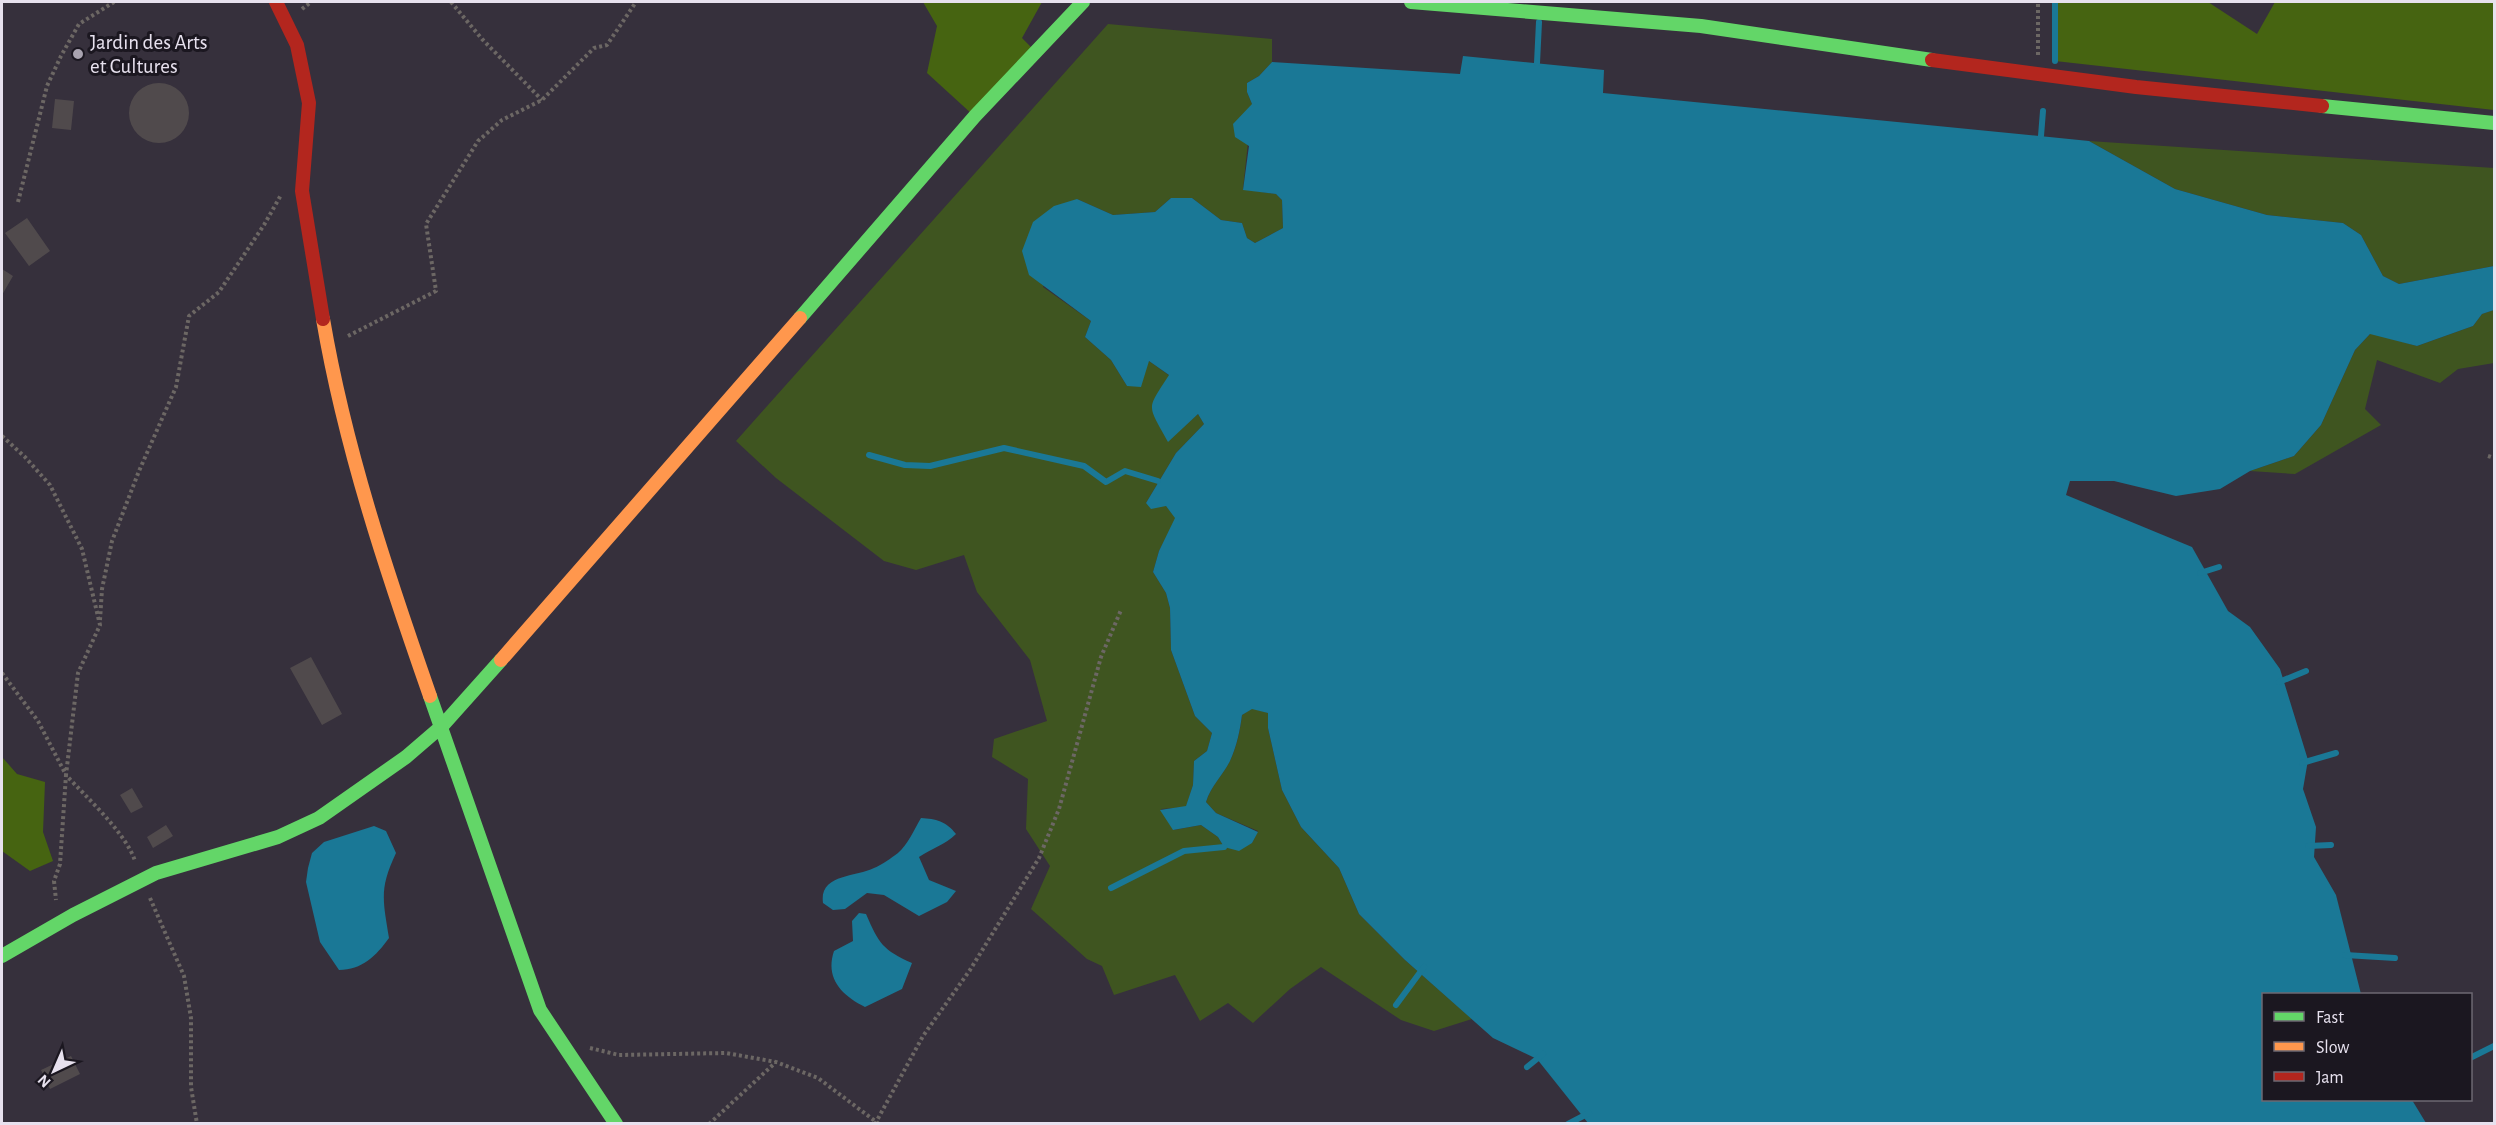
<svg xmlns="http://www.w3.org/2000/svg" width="2496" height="1125" font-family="'Alegreya Sans',sans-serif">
<rect width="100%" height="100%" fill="#36303c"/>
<!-- green -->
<path fill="#3f5520" d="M1108,24L1272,39V62L1259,76L1247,83V92L1252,104L1243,189L1276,194L1282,200L1283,228L1255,243L1247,238L1242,223L1221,220L1192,198H1171L1155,212L1113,215L1077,199L1043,287L1091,321L1085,337L1111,360L1127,386L1149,361L1170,376L1168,441L1198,414L1204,424L1176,453L1146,503L1166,506L1176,518L1159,551L1153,572L1166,593L1170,608L1171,650L1195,716L1212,733L1207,751L1194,761L1193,785L1186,807L1161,809L1174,830L1201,825L1218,837L1224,847L1252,843L1258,831L1216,813L1206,802C1211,786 1222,776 1230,761C1237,746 1240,731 1242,715L1252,708L1269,713L1268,728L1282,790L1301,827L1339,868L1359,914L1405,960L1472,1019L1434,1031L1401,1020L1321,967L1290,989L1253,1023L1228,1003L1200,1021L1175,975L1114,995L1102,966L1087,959L1031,909L1050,866L1026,829L1028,779L992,757L994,739L1047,721L1030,660L977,592L964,555L916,570L884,561L776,478L736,441Z
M2089,141L2494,168V266L2399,284L2383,276L2361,235L2343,223L2267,215L2175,189Z
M2494,310V363L2458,369L2440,383L2377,360L2365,409L2381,425L2295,474L2250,471L2294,456L2321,425L2355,350L2371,333L2417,346L2473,326L2482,314Z"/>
<!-- forest -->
<path fill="#466411" d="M923,2H1042L1022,38L1034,50L973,115L927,73L937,26Z
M2055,2H2208L2257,34L2275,2H2494V110L2055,61Z
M2,757L17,774L45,782L43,832L53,861L30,871L2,851Z"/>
<!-- water -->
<path fill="#1a7896" d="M1463,56L1604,70L1603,93L2089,141L2175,189L2267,215L2343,223L2361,235L2383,276L2399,284L2494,266V310L2482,314L2473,326L2417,346L2370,334L2355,350L2321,425L2294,456L2250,471L2220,489L2176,496L2114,481H2070L2066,495L2192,547L2228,611L2250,627L2280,669L2308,760L2303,789L2316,827L2314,857L2336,895L2361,994H2264V1100H2412L2426,1123H1588L1537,1059L1493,1038L1405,960L1359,914L1339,868L1301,827L1282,790L1268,728V713L1252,709L1242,715C1240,730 1237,746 1230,761C1223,775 1211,786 1206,802L1216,813L1258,832L1252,843L1239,851L1224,847L1218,837L1201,825L1173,830L1160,810L1186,806L1193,785L1194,761L1207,751L1212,733L1195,716L1171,650L1170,608L1166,593L1153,572L1159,551L1175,518L1166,506L1151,509L1146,503L1176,453L1204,424L1198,414L1168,442C1147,403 1146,411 1169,375L1149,361L1141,387L1127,386L1111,360L1085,337L1091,321L1029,275L1022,251L1033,222L1054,206L1077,199L1113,215L1155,212L1171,198H1192L1221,220L1242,223L1247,238L1255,243L1283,228L1282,200L1276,194L1243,190L1249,146L1235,137L1233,124L1252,104L1247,92V83L1259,76L1272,62L1460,74Z
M921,818C936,819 946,821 956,834C945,845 932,848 919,857L929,880L956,891L947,902L919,916L884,895L867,893L845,909L833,910L823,903C819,874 856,877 874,868C882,865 891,858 898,853C908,844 914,830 921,818Z
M374,826L386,831L396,853C379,889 383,900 389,938C376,956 362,970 339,970L320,942L306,882L308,868L312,853L324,842Z
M859,913L866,914C879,944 883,950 912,963L902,989L865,1007C841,995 825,978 834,951L853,941L852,921Z"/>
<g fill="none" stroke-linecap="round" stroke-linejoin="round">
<!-- stream -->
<path stroke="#1a7896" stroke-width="6" d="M2055,61V2
M1537,63L1539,22
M2041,136L2043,111
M869,455L905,465L930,466L1004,448L1084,466L1106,482L1125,471L1158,481
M2200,573L2219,567
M2279,682L2306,671
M2302,763L2336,753
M2308,846L2331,845
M1111,888L1184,851L1224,847
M2345,955L2395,958
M1396,1005L1424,967
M2470,1058L2494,1046
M1527,1067L1543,1054
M1568,1124L1589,1113"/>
</g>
<!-- building -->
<path fill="#504a4c" d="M129 113a30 30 0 1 1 60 0a30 30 0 1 1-60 0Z
M55,99L74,101L71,130L52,128Z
M27,218L50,251L29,266L5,233Z
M2,269L13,276L2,295Z
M311,657L342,714L322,725L290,668Z
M132,788L143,807L131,813L120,795Z
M166,825L173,836L153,848L147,837Z
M71,1056L80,1074L50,1089L41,1070Z"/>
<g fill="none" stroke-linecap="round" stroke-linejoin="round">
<!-- path -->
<path stroke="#6c6764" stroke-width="4" stroke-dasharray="3 3" stroke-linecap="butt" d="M451,2L482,39L542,100
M302,9L311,2
M2038,55V2
M18,202L47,86L61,56L79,24L114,2
M348,336L436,291L426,224L478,141L502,120L542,100L594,48L607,45L636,2
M2,436L25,457L50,485L82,549L100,625L78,673L66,775C86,797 126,833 135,861
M2488,456L2494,458
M100,620L102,589L112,541L139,471L176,387L189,316L219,292L264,225L281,195
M2,673L38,721L66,775L60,864L54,881L56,900
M150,898L184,976L191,1018V1087L197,1124
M590,1048L619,1055L726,1053L776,1062L818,1078L879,1124
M709,1124L776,1062
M875,1124L923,1036L970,970L1039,858L1059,809L1101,657L1121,610"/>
<!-- fast -->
<path stroke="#63d668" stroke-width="14" d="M1411,2L1701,26L1932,60
M2322,106L2494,123
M800,318L975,116L1083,2
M430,696L540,1010L616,1124
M2,956L73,915L156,873L278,837L319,818L406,757L442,726L501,660"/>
<!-- slow -->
<path stroke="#ff974d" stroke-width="14" d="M323,319C345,448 387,573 430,696
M501,660L800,318"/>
<!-- jam -->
<path stroke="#b3261e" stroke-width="14" d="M276,2L297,45L309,103L302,191L323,319
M1932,60L2136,87L2322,106"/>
</g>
<!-- markers -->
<circle fill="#a9a3b0" stroke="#1b1720" stroke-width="2" cx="78" cy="54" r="6"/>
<g text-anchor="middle" stroke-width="6" stroke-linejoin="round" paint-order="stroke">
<!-- poi labels -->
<g font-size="21" fill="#e7e1ee" stroke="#1b1720" text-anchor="start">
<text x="90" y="49">Jardin des Arts<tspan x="90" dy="24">et Cultures</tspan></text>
</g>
</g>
<!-- border -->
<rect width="2496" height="1125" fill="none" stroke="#e7e1ee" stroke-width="6"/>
<!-- legend -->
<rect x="2262" y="993" width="210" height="108" fill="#1b1720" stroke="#6d6872" stroke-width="1.5"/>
<rect x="2274" y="1012" width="30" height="9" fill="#63d668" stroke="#6d6872" stroke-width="1.5"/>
<text x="2316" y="1023" font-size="18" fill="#e7e1ee">Fast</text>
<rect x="2274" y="1042" width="30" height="9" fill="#ff974d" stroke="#6d6872" stroke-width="1.5"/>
<text x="2316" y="1053" font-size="18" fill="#e7e1ee">Slow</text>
<rect x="2274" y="1072" width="30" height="9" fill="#b3261e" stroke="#6d6872" stroke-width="1.5"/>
<text x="2316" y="1083" font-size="18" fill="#e7e1ee">Jam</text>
<!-- north arrow -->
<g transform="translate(54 1071) rotate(224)" stroke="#1b1720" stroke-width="4.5" paint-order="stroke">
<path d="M0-4.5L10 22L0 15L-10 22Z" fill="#e7e1ee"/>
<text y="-9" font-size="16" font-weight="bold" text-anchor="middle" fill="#e7e1ee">N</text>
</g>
</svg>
